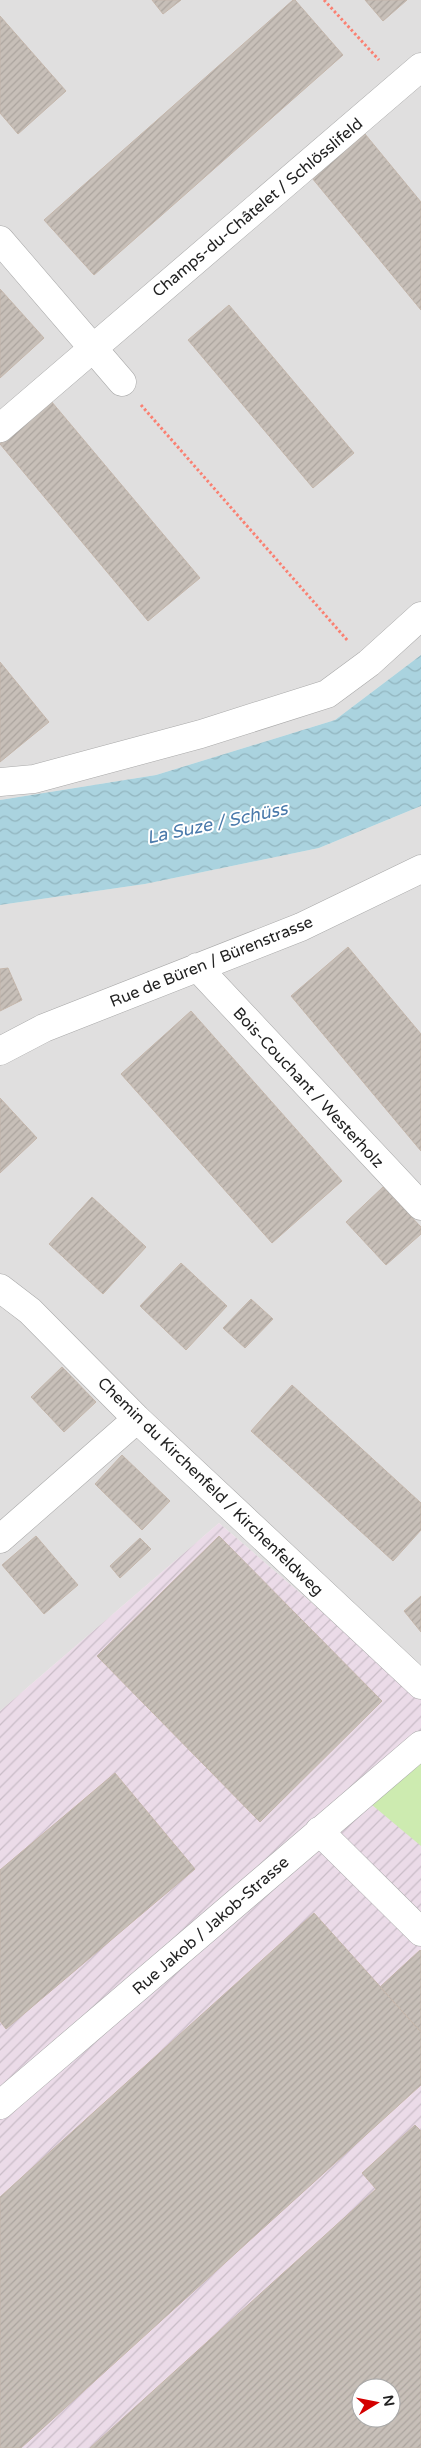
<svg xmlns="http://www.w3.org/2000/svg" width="421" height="2448" font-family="'Varela Round',sans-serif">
<defs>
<pattern id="industrial-furrows" width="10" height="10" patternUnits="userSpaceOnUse" patternTransform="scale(1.25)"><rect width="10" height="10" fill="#ebdbe8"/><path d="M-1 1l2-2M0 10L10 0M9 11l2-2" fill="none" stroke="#c9bcc7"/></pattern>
<pattern id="water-waves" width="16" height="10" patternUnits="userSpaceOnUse" patternTransform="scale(1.25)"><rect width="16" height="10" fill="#aad3df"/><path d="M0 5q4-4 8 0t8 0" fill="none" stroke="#92b5bf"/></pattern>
<pattern id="building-hatch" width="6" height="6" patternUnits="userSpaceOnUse" patternTransform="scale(1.25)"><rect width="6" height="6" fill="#c7bfb8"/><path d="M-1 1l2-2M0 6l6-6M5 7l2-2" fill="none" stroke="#aba49e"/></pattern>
</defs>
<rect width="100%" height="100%" fill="#f2efe9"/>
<!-- residential -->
<path fill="#e0dfdf" d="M0,0H421V655L335,720L156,775L0,800Z
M421,806V1697L219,1523L0,1711V905L145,884L319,848Z"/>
<!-- industrial -->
<path fill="url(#industrial-furrows)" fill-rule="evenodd" d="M219,1523L421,1697V2448H0V1711ZM361,2388H391V2418H361Z"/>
<!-- grass -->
<path fill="#cdebb0" d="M421,1763V1846L371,1804Z"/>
<!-- water -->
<path fill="url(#water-waves)" d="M421,655V806L319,848L145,884L0,905V800L156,775L335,720Z"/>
<!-- building -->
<path fill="url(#building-hatch)" stroke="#c4b6ab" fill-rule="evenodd" d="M152,0H181L163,14Z
M293,0H295L343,55L94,275L44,220Z
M365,0H407L383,21Z
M0,16L66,91L18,134L0,113Z
M365,134L421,202V310L312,178Z
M0,289L44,338L0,378Z
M229,305L354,453L313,488L188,340Z
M51,401L200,578L148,621L0,444Z
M0,662L49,722L0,762Z
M348,947L421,1034V1151L291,996Z
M8,968L22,1000L0,1011V969Z
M191,1011L342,1181L272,1243L121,1074Z
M0,1098L37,1138L0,1173Z
M383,1187L421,1227V1234L386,1265L346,1222Z
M92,1197L146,1247L103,1294L49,1244Z
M181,1263L227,1306L186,1350L140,1306Z
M251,1299L273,1319L245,1348L223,1328Z
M62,1367L96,1402L64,1432L31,1397Z
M292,1385L421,1503V1530L393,1561L251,1431Z
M122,1455L170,1501L142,1530L95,1484Z
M36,1536L78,1585L44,1614L2,1565Z
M219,1536L382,1701L260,1822L97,1656Z
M140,1538L151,1549L120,1578L110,1566Z
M421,1596V1632L404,1611Z
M115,1773L195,1869L6,2029L0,2021V1870Z
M314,1913L421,2032V2085L21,2448H0V2197Z
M420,1950L421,1951V2032L380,1987Z
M415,2125L421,2131V2448H90L376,2189L362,2173ZM361,2388H391V2418H361Z"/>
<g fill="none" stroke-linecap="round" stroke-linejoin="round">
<!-- minor casing -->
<g stroke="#a9a9a9" stroke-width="29">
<path id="minor" d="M0,240L122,382
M0,428L421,67
M0,782L34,779L201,734L327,694L369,663L421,616
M197,967L421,1206
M0,1051L44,1028L301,927L421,869
M0,1288L30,1311L137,1419L421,1685
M0,1539L137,1419
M319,1831L421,1932
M0,2105L421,1745"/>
</g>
<!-- path -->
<path stroke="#fa8072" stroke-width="3" stroke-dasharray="2.5 2.5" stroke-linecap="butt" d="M324,0L379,60
M141,405L348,641"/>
<!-- minor -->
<use href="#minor" stroke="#fff" stroke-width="28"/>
</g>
<g text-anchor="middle" stroke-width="4" stroke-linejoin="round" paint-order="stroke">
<!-- street labels -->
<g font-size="16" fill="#222" stroke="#fff">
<text transform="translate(257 207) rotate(-40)" y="6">Champs-du-Châtelet / Schlösslifeld</text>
<text transform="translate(211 961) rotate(-22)" y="6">Rue de Büren / Bürenstrasse</text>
<text transform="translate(309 1087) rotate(47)" y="6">Bois-Couchant / Westerholz</text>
<text transform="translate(211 1486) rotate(44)" y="6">Chemin du Kirchenfeld / Kirchenfeldweg</text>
<text transform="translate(210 1925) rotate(-41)" y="6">Rue Jakob / Jakob-Strasse</text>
</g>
<!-- water labels -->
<g font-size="18" font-style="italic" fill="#4a7aab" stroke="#fff">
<text transform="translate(217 823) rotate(-12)" y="6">La Suze / Schüss</text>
</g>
</g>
<!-- north arrow -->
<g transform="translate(376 2403) rotate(80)"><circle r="24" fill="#ffffff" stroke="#a7a7a7"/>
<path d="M0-4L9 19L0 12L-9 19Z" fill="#d40000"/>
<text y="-8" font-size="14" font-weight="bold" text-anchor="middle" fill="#222222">N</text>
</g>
</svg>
